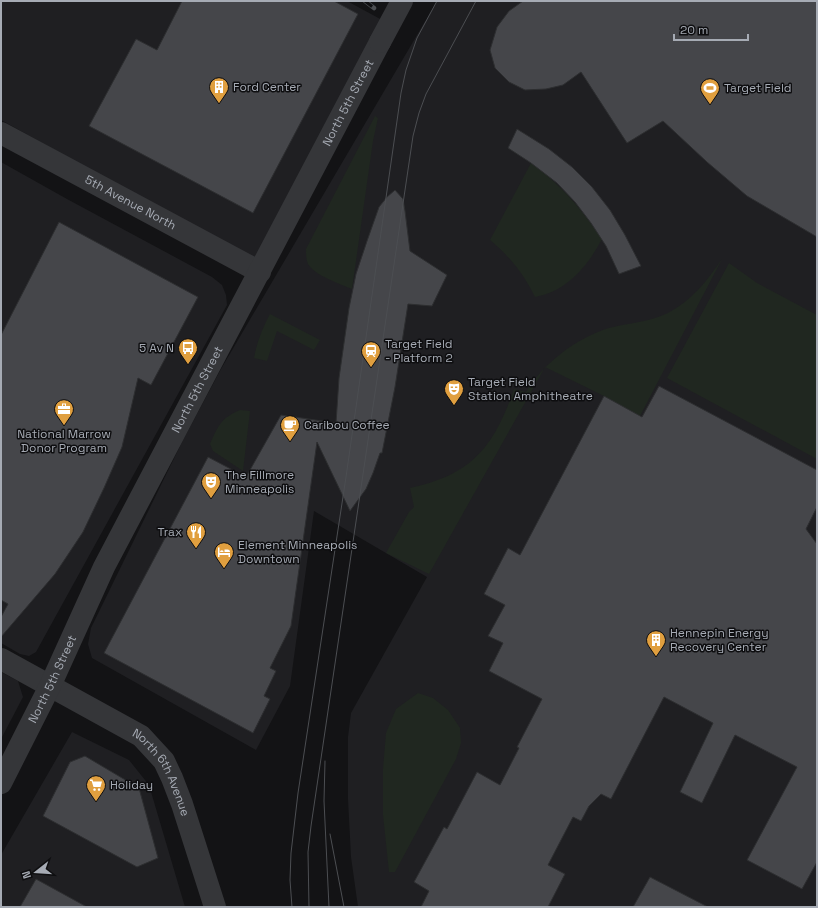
<svg xmlns="http://www.w3.org/2000/svg" width="818" height="908" font-family="'Space Grotesk',sans-serif">
<rect width="100%" height="100%" fill="#131315"/>
<!-- built -->
<path fill="#1f1f22" d="M1,1H347L395,27L266,256L249,258L1,120Z
M437,1H817V907H358L351,857L348,799V737L351,713L427,577L314,511L290,686L256,750L92,658L88,644L91,628L183,440L221,369Z
M1,162L67,199L212,277L222,285L226,295L227,305L36,652L29,656L20,654L1,643Z
M1,672L18,681L23,697L1,739Z
M72,732L129,760L149,785L185,907H1V855Z"/>
<!-- green -->
<path fill="#202720" d="M375,116L378,118L373,141L352,289C340,284 314,275 308,264C306,259 306,254 306,249Z
M531,163C561,185 581,208 602,239C588,266 566,292 535,297C523,273 511,258 490,240Z
M722,259L640,416L604,396L545,367L429,574L386,553L409,512L414,507L410,488C472,475 494,447 514,389L526,392C544,363 576,338 609,328C629,323 649,322 668,313C691,301 708,280 722,259Z
M729,263L757,283L817,315V459L667,378Z
M270,314L320,340L314,350L277,331L267,361L254,358C257,342 262,329 270,314Z
M240,410L250,411L243,471L213,451L210,444C218,426 221,418 240,410Z
M418,693L433,698L448,710L460,728L461,743L456,759L395,872H389L383,815V769L386,733L396,709Z"/>
<!-- building -->
<path fill="#45464a" stroke="#2d2e30" d="M182,1H334L358,14L253,213L89,126L136,39L157,50Z
M523,1H817V237L747,196L707,162L663,121L627,143L581,72L563,85L546,89L525,90L509,82L495,68L490,50L497,27L509,11Z
M517,129L549,149L572,167L592,187L610,210L625,235L641,266L619,274L606,246L591,223L575,202L557,183L531,163L508,148Z
M395,190L403,199L405,211L410,251L447,275L432,306L408,304L395,387L382,453H380L373,473L366,489L350,511L317,442L291,626L270,668L276,671L264,696L270,699L253,733L104,653L208,457L246,477L281,415L336,423L339,378L349,308L356,274L367,241L379,207L387,197Z
M59,222L198,297L151,385L138,378L122,447L104,488L83,532L55,574L1,637V617L8,604L1,600V335Z
M659,386L817,470V507L806,529L817,544V862L802,889L747,860L797,767L735,735L702,803L680,792L713,723L664,697L611,799L601,794L589,806L581,821L573,817L548,865L565,874L548,907H421L429,891L414,882L444,827L447,829L477,772L500,785L519,748L517,747L542,699L489,671L503,643L488,636L505,605L484,594L508,548L520,555L604,396L642,417Z
M85,756L139,788L158,858L137,867L43,816L70,762Z
M650,877L708,907H633Z
M36,879L87,907H20Z"/>
<g fill="none" stroke-linecap="round" stroke-linejoin="round">
<!-- minor -->
<g stroke="#353639" stroke-width="22">
<path id="s1" d="M1,133L260,272"/>
<path id="s2" d="M1,659L141,736L164,761L172,778L182,804L215,907"/>
<path id="s3" d="M1,783L50,686L104,567L380,42"/>
</g>
<!-- tram -->
<path stroke="#4c4e52" stroke-width="1" d="M325,761L324,801L329,907
M330,834L344,907
M292,907L290,880L291,853L298,793L346,477L401,93L406,70L417,38L437,1
M309,907L308,852L311,826L413,136L419,113L426,94L476,1"/>
<!-- rail casing -->
<g stroke="#4c4e52" stroke-width="4.5">
<path id="rail" d="M365,1L374,8"/>
</g>
<!-- rail -->
<use href="#rail" stroke="#0e0e10" stroke-width="3" stroke-dasharray="9" stroke-linecap="butt"/>
<!-- minor-bridge -->
<path stroke="#353639" stroke-width="22" d="M380,42L402,1"/>
</g>
<!-- icons -->
<defs>
<g id="building-pin" transform="scale(1)"><path d="M0 17L-7.5 6A9.5 9.5 0 1 1 7.5 6Z" fill="#e09f3f" stroke="#0e0e10"/><path d="M-4-6H4V6H1V3H-1V6H-4ZM-2.5-4.3h1.7v1.8h-1.7ZM.8-4.3h1.7v1.8H.8ZM-2.5-1h1.7V.8h-1.7ZM.8-1h1.7V.8H.8Z" fill="#fff"/></g>
<g id="stadium-pin" transform="scale(1)"><path d="M0 17L-7.5 6A9.5 9.5 0 1 1 7.5 6Z" fill="#e09f3f" stroke="#0e0e10"/><path d="M0-5a6.5 5 0 1 0 0 10a6.5 5 0 1 0 0-10ZM-3.5-1.8h7v3.6h-7Z" fill="#fff"/></g>
<g id="bus-pin" transform="scale(1)"><path d="M0 17L-7.5 6A9.5 9.5 0 1 1 7.5 6Z" fill="#e09f3f" stroke="#0e0e10"/><path d="M-5-6H5V4H4V6H2V4H-2V6H-4V4H-5ZM-3.5-4V0h7V-4ZM-3.5 1.2v1.5H-2V1.2ZM2 1.2v1.5H3.5V1.2Z" fill="#fff"/></g>
<g id="station-pin" transform="scale(1)"><path d="M0 17L-7.5 6A9.5 9.5 0 1 1 7.5 6Z" fill="#e09f3f" stroke="#0e0e10"/><path d="M-3-6H3Q5-6 5-4V2Q5 4 3 4L4.5 6H3L1.5 4h-3L-3 6H-4.5L-3 4Q-5 4-5 2V-4Q-5-6-3-6ZM-3.5-4v3h7v-3ZM-3.5 1v1.5H-2V1ZM2 1v1.5H3.5V1Z" fill="#fff"/></g>
<g id="theatre-pin" transform="scale(1)"><path d="M0 17L-7.5 6A9.5 9.5 0 1 1 7.5 6Z" fill="#e09f3f" stroke="#0e0e10"/><path d="M-5-5.5Q0-4 5-5.5V0Q5 5 0 6Q-5 5-5 0ZM-3.3-2.5H-1v1.5H-3.3ZM1-2.5H3.3v1.5H1ZM-2.8 1Q0 5.5 2.8 1Z" fill="#fff"/></g>
<g id="office-pin" transform="scale(1)"><path d="M0 17L-7.5 6A9.5 9.5 0 1 1 7.5 6Z" fill="#e09f3f" stroke="#0e0e10"/><path d="M-6-3h4V-5.5h4V-3h4V5H-6ZM-1-4.5V-3h2v-1.5ZM-6 0V1H6V0Z" fill="#fff"/></g>
<g id="cafe-pin" transform="scale(1)"><path d="M0 17L-7.5 6A9.5 9.5 0 1 1 7.5 6Z" fill="#e09f3f" stroke="#0e0e10"/><path d="M-5.5-4.5H6V0H3Q3 3.5 0 3.5H-2.5Q-5.5 3.5-5.5 0ZM3-3.2v2h1.7v-2ZM-6 4.5H4V6H-6Z" fill="#fff"/></g>
<g id="restaurant-pin" transform="scale(1)"><path d="M0 17L-7.5 6A9.5 9.5 0 1 1 7.5 6Z" fill="#e09f3f" stroke="#0e0e10"/><path d="M-5-6h1v4h1v-4h1v4h1v-4h1v5L-1.5 .5V6h-2V.5L-5-1ZM5-6V6H3V1.5H1.5Q1.5-4 5-6Z" fill="#fff"/></g>
<g id="hotel-pin" transform="scale(1)"><path d="M0 17L-7.5 6A9.5 9.5 0 1 1 7.5 6Z" fill="#e09f3f" stroke="#0e0e10"/><path d="M-6-4.5h1.5V1H6V5H4.5V3h-9V5H-6ZM-4 0a1.8 1.8 0 1 1 3.6 0ZM.5 0V-2.5h3Q6-2.5 6 0Z" fill="#fff"/></g>
<g id="supermarket-pin" transform="scale(1)"><path d="M0 17L-7.5 6A9.5 9.5 0 1 1 7.5 6Z" fill="#e09f3f" stroke="#0e0e10"/><path d="M-6-5.5h2.5l.6 2H6L4.5 2H-2.5L-4.4-4H-6ZM-1.5 3.2a1.3 1.3 0 1 0 .1 0ZM3 3.2a1.3 1.3 0 1 0 .1 0Z" fill="#fff"/></g>
</defs>
<g fill-rule="evenodd">
<use href="#building-pin" x="219" y="87"/>
<use href="#stadium-pin" x="710" y="88"/>
<use href="#bus-pin" x="188" y="348"/>
<use href="#station-pin" x="371" y="351"/>
<use href="#theatre-pin" x="454" y="389"/>
<use href="#office-pin" x="64" y="409"/>
<use href="#cafe-pin" x="290" y="425"/>
<use href="#theatre-pin" x="211" y="482"/>
<use href="#restaurant-pin" x="196" y="532"/>
<use href="#hotel-pin" x="224" y="552"/>
<use href="#building-pin" x="656" y="640"/>
<use href="#supermarket-pin" x="96" y="785"/>
</g>
<g text-anchor="middle" stroke-width="3" stroke-linejoin="round" paint-order="stroke">
<!-- poi labels -->
<g font-size="12" fill="#a6abb4" stroke="#0e0e10" text-anchor="start">
<text x="233" y="91">Ford Center</text>
<text x="724" y="92">Target Field</text>
<text x="385" y="348">Target Field<tspan x="385" dy="14">- Platform 2</tspan></text>
<text x="174" y="352" text-anchor="end">5 Av N</text>
<text x="468" y="386">Target Field<tspan x="468" dy="14">Station Amphitheatre</tspan></text>
<text x="304" y="429">Caribou Coffee</text>
<text x="64" y="438" text-anchor="middle">National Marrow<tspan x="64" dy="14">Donor Program</tspan></text>
<text x="225" y="479">The Fillmore<tspan x="225" dy="14">Minneapolis</tspan></text>
<text x="182" y="536" text-anchor="end">Trax</text>
<text x="238" y="549">Element Minneapolis<tspan x="238" dy="14">Downtown</tspan></text>
<text x="670" y="637">Hennepin Energy<tspan x="670" dy="14">Recovery Center</tspan></text>
<text x="110" y="789">Holiday</text>
</g>
<!-- street labels -->
<g font-size="12" fill="#a6abb4" stroke="#0e0e10">
<text dy="4" stroke="none"><textPath href="#s3" startOffset="764">North 5th Street</textPath></text>
<text dy="4" stroke="none"><textPath href="#s1" startOffset="147">5th Avenue North</textPath></text>
<text dy="4" stroke="none"><textPath href="#s3" startOffset="440">North 5th Street</textPath></text>
<text dy="4" stroke="none"><textPath href="#s3" startOffset="116">North 5th Street</textPath></text>
<text dy="4" stroke="none"><textPath href="#s2" startOffset="202">North 6th Avenue</textPath></text>
</g>
</g>
<!-- border -->
<rect width="818" height="908" fill="none" stroke="#a6abb4" stroke-width="4"/>
<!-- north arrow -->
<g transform="translate(36 872) rotate(253)" stroke="#0e0e10" stroke-width="3" paint-order="stroke">
<path d="M0-3L7 15L0 10L-7 15Z" fill="#a6abb4"/>
<text y="-6" font-size="11" font-weight="bold" text-anchor="middle" fill="#a6abb4">N</text>
</g>
<!-- scale -->
<path d="M674 34v6h74v-6" fill="none" stroke="#a6abb4" stroke-width="2"/>
<text x="680" y="34" font-size="12" fill="#a6abb4" stroke="#0e0e10" stroke-width="3" paint-order="stroke">20 m</text>
</svg>
